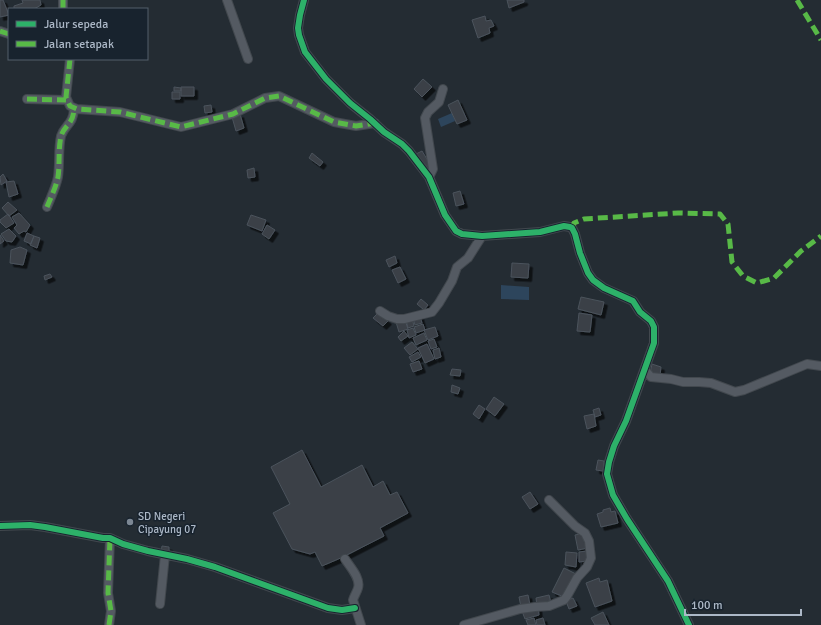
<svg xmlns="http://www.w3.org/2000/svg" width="821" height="625" font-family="Signika,sans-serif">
<defs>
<filter id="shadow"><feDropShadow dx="3.5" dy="3.5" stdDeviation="0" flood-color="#0009"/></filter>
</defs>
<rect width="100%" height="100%" fill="#242c33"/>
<!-- water -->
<path fill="#2d455c" d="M452,113L455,121L441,127L438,119Z
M501,285L529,287V300L501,299Z"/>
<!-- building -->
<path fill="#3a4047" stroke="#4b535c" filter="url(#shadow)" d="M0,0H3L9,15L0,17Z
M22,0H40L41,5L34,9H14V6L23,3Z
M507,0H524V2L509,8Z
M485,16L486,21L491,20L494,26L489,28L490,33L478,38L472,20Z
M423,79L432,87L422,97L414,89Z
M174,87L181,88V91H174Z
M181,87H194V96H181Z
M172,92H180V99H172Z
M458,100L467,120L457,124L448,105Z
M211,105L212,112L205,113L204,106Z
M240,114L244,128L236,131L232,117Z
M422,151L430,164L425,168L416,154Z
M312,153L323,162L320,166L309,158Z
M254,168L255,177L248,178L247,170Z
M3,174L7,181L1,185L0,177Z
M14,181L18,194L9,197L6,182Z
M460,191L464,204L456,206L453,193Z
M8,202L17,210L9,216L2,208Z
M19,213L30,225L26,232L24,231L19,234L14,228L17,225L12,217Z
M8,214L14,223L6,228L0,222V220Z
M251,215L266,220L262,231L247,225Z
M267,225L275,230L269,239L262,234Z
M9,229L16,236L12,242L6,241L1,234Z
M27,233L34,236L31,244L24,241Z
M0,235L4,241L0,244Z
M34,236L40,238L37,248L30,245Z
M20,247L27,250L23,265L10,263L11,250Z
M395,256L397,263L389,267L386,260Z
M512,263L529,264L528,278L511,277Z
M400,267L406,279L398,283L392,270Z
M50,274L52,277L45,280L44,276Z
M581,297L604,302L601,315L578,309Z
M421,299L428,305L424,310L417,304Z
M378,313L388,321L383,326L373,318Z
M579,313L592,315L590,332L577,331Z
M420,316L422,323L415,325L413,318Z
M412,318L414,326L408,328L406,320Z
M405,320L408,329L399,332L396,322Z
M423,324L425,330L416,333L414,327Z
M435,327L438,336L428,340L424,330Z
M413,328L416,335L409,338L407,330Z
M404,331L408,336L401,341L398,337Z
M424,333L427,340L416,345L413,338Z
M434,339L437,347L431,349L428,341Z
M412,342L418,349L410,355L404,348Z
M427,344L434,359L425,363L418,348Z
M439,348L441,357L435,359L433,350Z
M418,352L421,357L412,362L409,357Z
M419,361L422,369L413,372L410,364Z
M652,364L661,367L660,375L650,374Z
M452,369L461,370L460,376L450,375Z
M452,385L460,388L458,394L451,392Z
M494,397L504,404L495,416L486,409Z
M479,405L485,409L479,419L473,414Z
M599,408L601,415L595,417L593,410Z
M594,414L596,426L587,429L584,416Z
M302,450L321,487L362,465L373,487L383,481L390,495L397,492L408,513L380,528L384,536L343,557L322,566L315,552L310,554L292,549L273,513L290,504L271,467Z
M598,460L604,461L603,471L596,470Z
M530,492L538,504L530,509L522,497Z
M610,508L611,512L615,511L618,523L601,527L597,514L603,512V510Z
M584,533L588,548L578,550L575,535Z
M162,546L169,547V553L161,552Z
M587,551V561L579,562V552Z
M566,552L577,553L576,567L565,565Z
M564,568L576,574L564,597L552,592Z
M599,578L600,582L607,580L612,601L595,607L586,583Z
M528,595L530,605L521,607L519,597Z
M549,595L551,603L537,606L536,598Z
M573,598L577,606L569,609L566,601Z
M538,607L539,615L525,619L522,611Z
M603,612L609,625H595L591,618Z
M534,618L536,625H528L526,620Z
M543,618L545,625H537L536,620Z"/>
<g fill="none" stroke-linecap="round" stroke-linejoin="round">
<!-- minor casing -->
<g stroke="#42484e" stroke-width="10">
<path id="minor" d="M63,0V9
M227,0L248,59
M304,0L300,15L298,28L299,35L305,52L326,79L350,103L370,119L384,132L402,144L409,151L429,177L445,215L456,231L462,234L482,236L540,232L564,226L570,227L572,228L575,234L580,253L588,273L593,280L604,288L633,301L640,312L651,321L654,327V343L626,421L614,446L609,462L607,474L613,495L627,519L668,581L689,625
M0,31L9,34
M70,59L66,97L70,106L77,109L120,112L181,127L233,114L265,98L279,96L334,122L356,126L375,123
M27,99L66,100
M429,177L433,169L425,118L428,112L439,102L443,89
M47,207C51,197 56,187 58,177C60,163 58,150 61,136C65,124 73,125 74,109
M380,311L388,316L397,319H404L432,312L439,303L452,281L457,267L468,258L482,236
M645,370L651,377L671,379L683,382H699L711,383L735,392L744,390L807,364L821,366
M0,526L30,525L45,527L103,538H110L123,544L148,551L187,559L215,567L328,608L342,610L355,608
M345,559C350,567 361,578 358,588C357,592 354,596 353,600L361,625
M160,604L165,555
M109,625L111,611L108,593L110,538
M464,625L520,609L535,607L549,606L564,600L567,596L577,578L587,567L591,558L589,541L585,533L575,526L549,500"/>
</g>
<!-- minor -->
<use href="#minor" stroke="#545a62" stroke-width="8"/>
<!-- quiet -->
<path stroke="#58b947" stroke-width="5" stroke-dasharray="10 5" stroke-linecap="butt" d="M63,0V9
M797,0L821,40
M0,31L9,34
M70,59L66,97L70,106L77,109L120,112L181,127L233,114L265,98L279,96L334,122L356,126L375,123
M27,99L66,100
M47,207C51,197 56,187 58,177C60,163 58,150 61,136C65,124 73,125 74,109
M572,228L574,223L584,219L678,213L720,214L728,224L732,262L743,276L757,283L774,278L801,251L821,236
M109,625L111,611L108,593L110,538"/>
<!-- cycleway casing -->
<g stroke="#18232e" stroke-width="8">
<path id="cycleway" d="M304,0L300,15L298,28L299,35L305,52L326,79L350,103L370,119L384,132L402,144L409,151L429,177L445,215L456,231L462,234L482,236L540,232L564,226L570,227L572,228L575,234L580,253L588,273L593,280L604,288L633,301L640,312L651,321L654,327V343L626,421L614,446L609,462L607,474L613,495L627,519L668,581L689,625
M0,526L30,525L45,527L103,538H110L123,544L148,551L187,559L215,567L328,608L342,610L355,608"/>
</g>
<!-- cycleway -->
<use href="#cycleway" stroke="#2db169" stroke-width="6"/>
</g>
<!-- markers -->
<circle fill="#7c8793" stroke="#18232e" stroke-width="1.5" cx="130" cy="522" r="4"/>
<g text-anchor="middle" stroke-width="3" stroke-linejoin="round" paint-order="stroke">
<!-- poi labels -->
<g font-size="11" fill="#acb8c7" stroke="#18232e" text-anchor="start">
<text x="138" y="520">SD Negeri<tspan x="138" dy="13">Cipayung 07</tspan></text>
</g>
</g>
<!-- legend -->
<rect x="8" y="8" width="140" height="52" fill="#18232e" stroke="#535f6b"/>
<rect x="16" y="21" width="20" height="6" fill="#2db169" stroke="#535f6b"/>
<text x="44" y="28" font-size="12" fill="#acb8c7">Jalur sepeda</text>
<rect x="16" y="41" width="20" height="6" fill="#58b947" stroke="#535f6b"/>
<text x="44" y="48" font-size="12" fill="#acb8c7">Jalan setapak</text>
<!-- scale -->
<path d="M685 609v6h116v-6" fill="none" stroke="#acb8c7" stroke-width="2"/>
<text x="691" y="609" font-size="12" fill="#acb8c7" stroke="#18232e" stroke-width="3" paint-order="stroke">100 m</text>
</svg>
